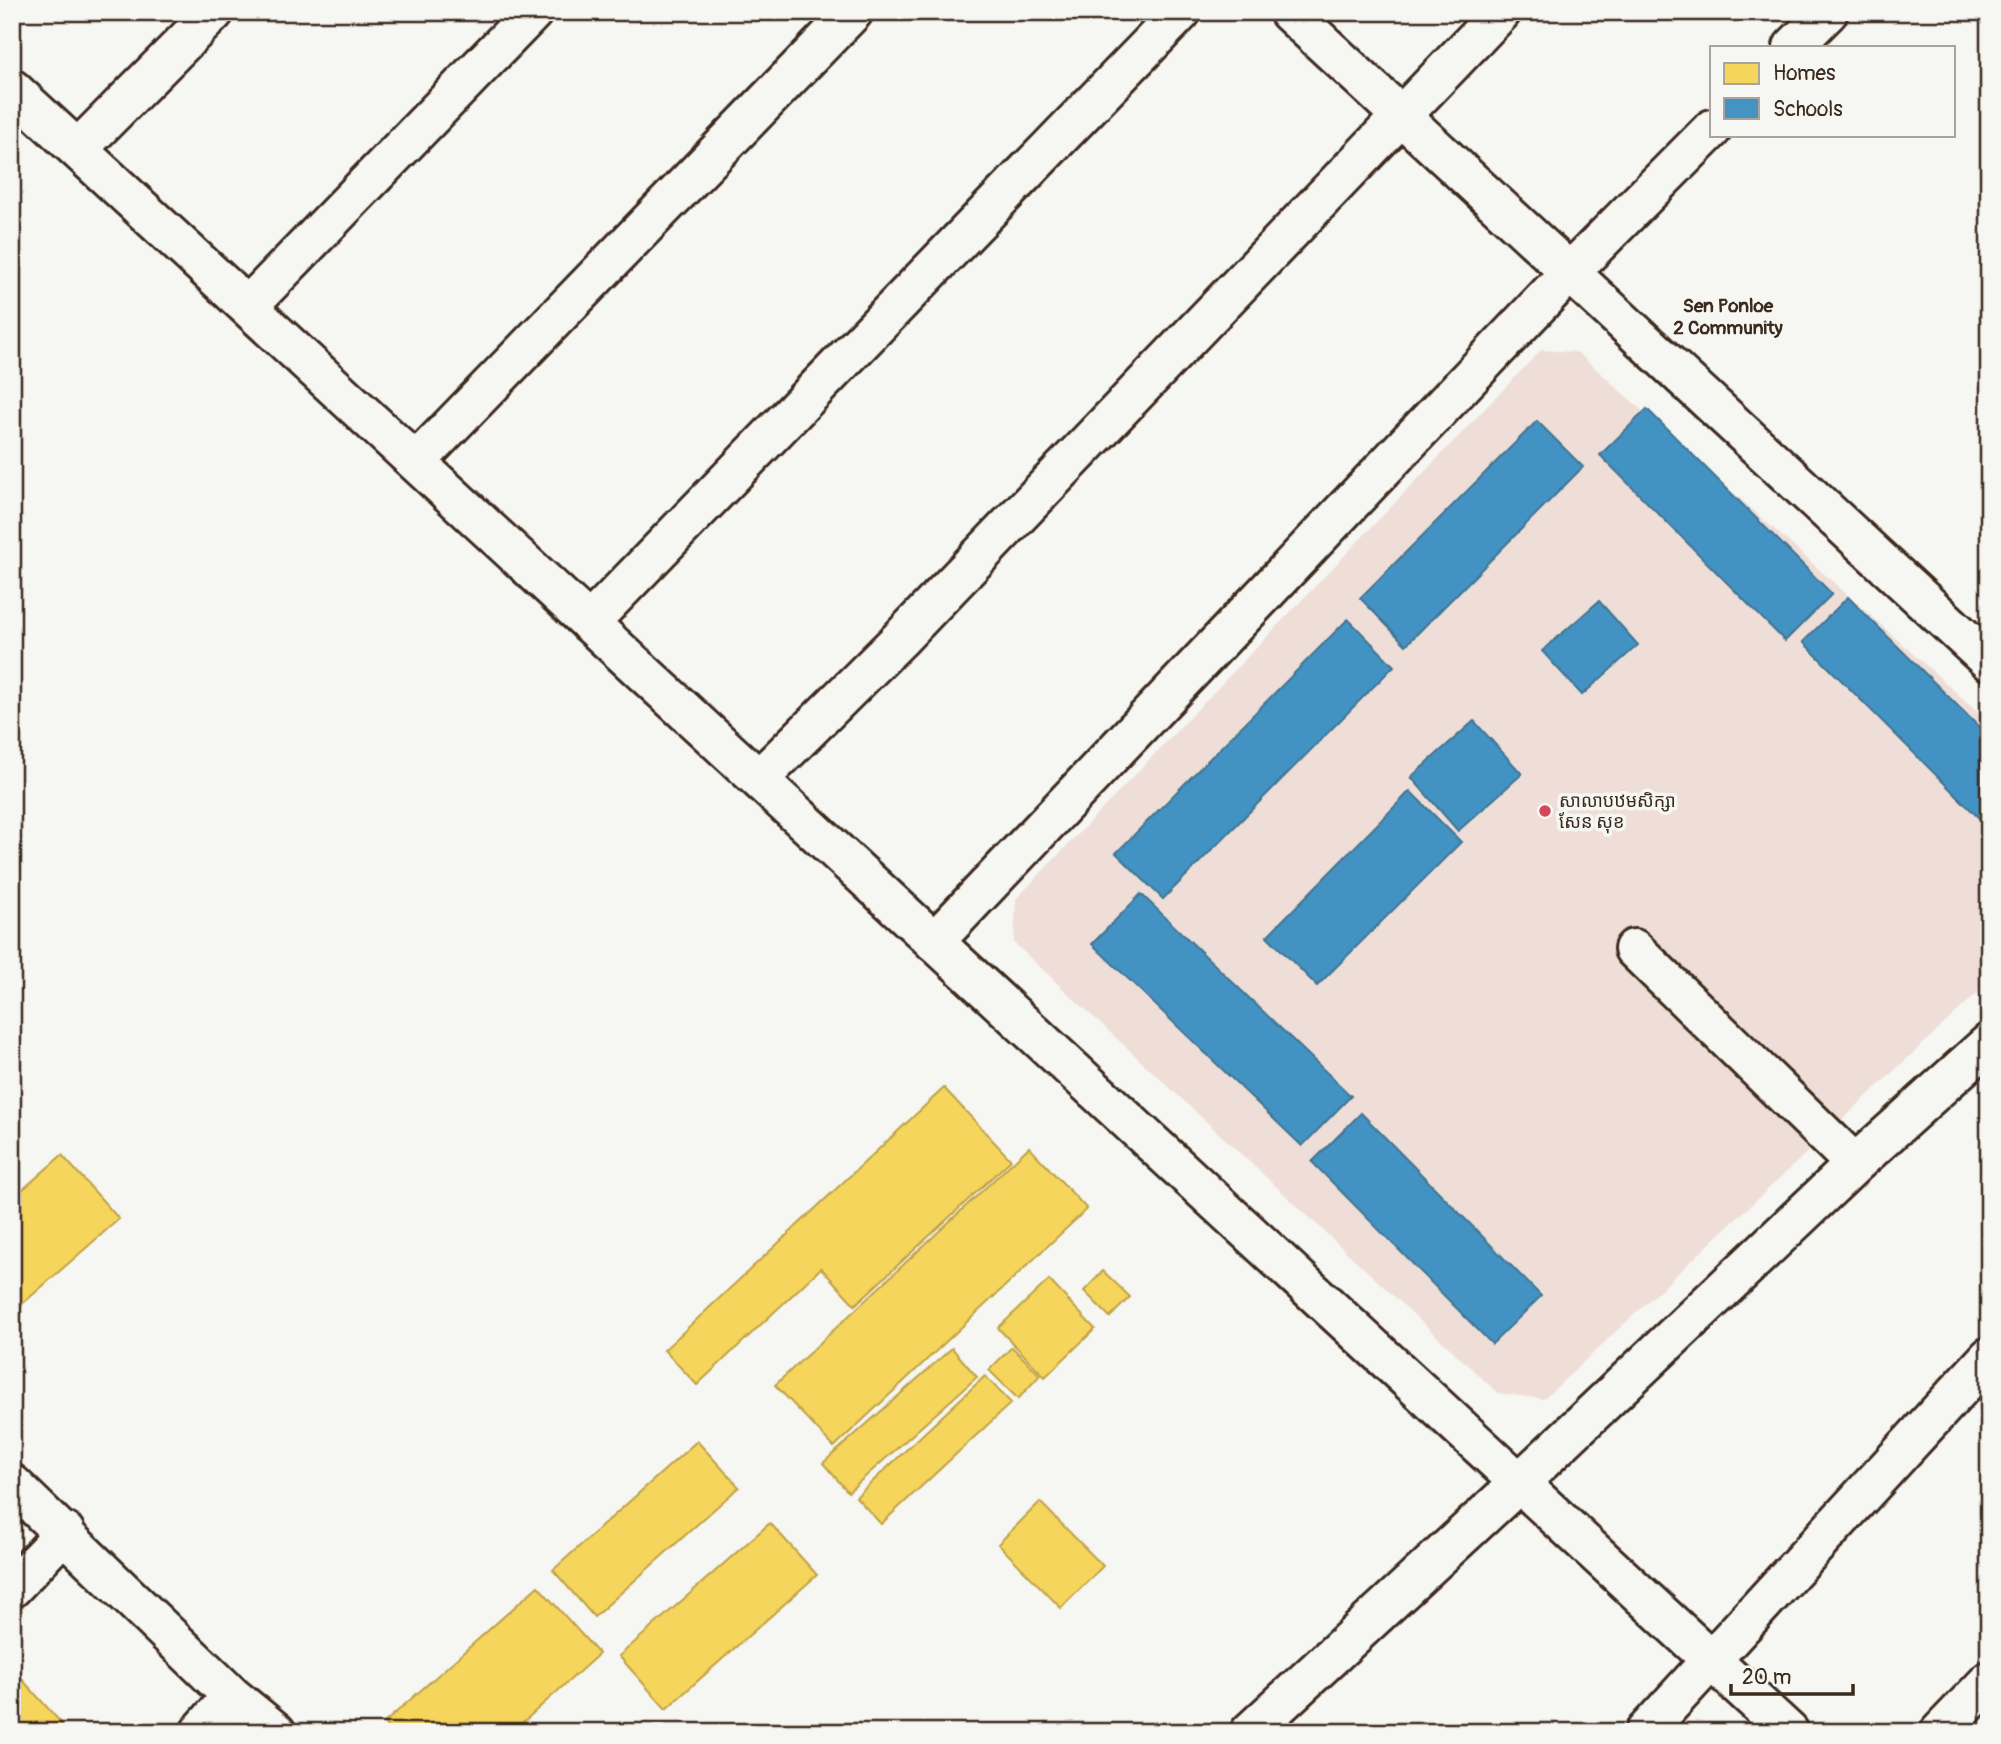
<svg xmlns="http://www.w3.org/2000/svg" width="2001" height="1744" font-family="Pangolin,'Noto Sans Khmer',sans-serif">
<rect width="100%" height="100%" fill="#f6f6f2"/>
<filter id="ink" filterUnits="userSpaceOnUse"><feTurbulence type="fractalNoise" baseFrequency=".0143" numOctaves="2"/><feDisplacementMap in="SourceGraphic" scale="14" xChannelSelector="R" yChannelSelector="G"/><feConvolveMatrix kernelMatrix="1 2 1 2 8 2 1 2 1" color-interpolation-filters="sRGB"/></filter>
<g filter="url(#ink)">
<!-- built -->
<path fill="#efded8" d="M1541,350L1577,352L1989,722V982L1544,1399L1498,1393L1014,943L1016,899Z"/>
<!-- homes -->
<path fill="#f6d55c" stroke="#bea249" stroke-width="2" d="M944,1088L1011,1160L855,1305L821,1268L697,1385L664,1350Z
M1029,1147L1087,1209L834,1447L775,1385Z
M62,1155L119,1219L12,1313V1199Z
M1103,1271L1130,1297L1110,1317L1084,1291Z
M1049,1280L1095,1329L1045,1377L998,1328Z
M1012,1347L1040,1375L1018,1399L989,1370Z
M952,1348L977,1377L848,1492L823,1463Z
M985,1376L1011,1403L881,1524L856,1497Z
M697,1441L739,1487L594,1617L553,1570Z
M1040,1502L1103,1566L1061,1608L998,1544Z
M770,1523L817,1575L666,1709L619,1656Z
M538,1586L599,1654L512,1732H392L384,1723Z
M12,1668L62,1724L53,1732H12Z"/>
<!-- schools -->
<path fill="#4393c3" stroke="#417492" stroke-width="2" d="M1647,409L1832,594L1785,641L1600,455Z
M1537,421L1583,467L1406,645L1360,598Z
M1848,597L1989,737V812L1981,820L1803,642Z
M1599,601L1638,645L1582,695L1542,651Z
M1348,619L1394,666L1163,899L1116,853Z
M1474,721L1522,774L1458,831L1411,777Z
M1410,791L1461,842L1317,986L1267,936Z
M1141,894L1351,1096L1302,1146L1092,944Z
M1361,1113L1541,1296L1492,1344L1312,1162Z"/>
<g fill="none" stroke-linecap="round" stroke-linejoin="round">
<!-- minor casing -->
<g stroke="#3b2a1e" stroke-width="44">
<path id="minor" d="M1289,12L1989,661
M1793,47L1828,12
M12,89L1789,1732
M78,149L214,12
M248,306L533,12
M416,462L853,12
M589,623L1181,12
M759,779L899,640L1501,12
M934,942L1569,273L1712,129
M1634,949L1855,1164
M12,1484L232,1696L276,1732
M12,1588L65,1532
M200,1732L232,1696
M1250,1732L1519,1483L1855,1164L1989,1043
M1645,1732L1989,1357
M1940,1732L1989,1681"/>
</g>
<!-- minor -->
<use href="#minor" stroke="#f6f6f2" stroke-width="38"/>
</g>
</g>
<!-- markers -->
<circle fill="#d1495b" stroke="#f6f6f2" stroke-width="2.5" cx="1545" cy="811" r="7"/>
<g text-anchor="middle" stroke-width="7" stroke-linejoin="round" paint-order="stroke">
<!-- poi labels -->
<g font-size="18" fill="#3b2a1e" stroke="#f6f6f2" text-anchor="start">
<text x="1559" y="807">សាលាបឋមសិក្សា<tspan x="1559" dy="21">សែន សុខ</tspan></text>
</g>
<!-- neighbourhood labels -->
<g font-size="19" font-weight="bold" fill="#3b2a1e" stroke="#f6f6f2">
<text x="1728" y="312">Sen Ponloe<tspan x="1728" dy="22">2 Community</tspan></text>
</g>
</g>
<!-- margin -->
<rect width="2001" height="1744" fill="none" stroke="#f6f6f2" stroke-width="42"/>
<rect x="21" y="21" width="1959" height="1702" fill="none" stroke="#3b2a1e" stroke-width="2.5" filter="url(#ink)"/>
<!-- legend -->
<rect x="1710" y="46" width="245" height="91" fill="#f6f6f2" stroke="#aba49d" stroke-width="2"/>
<rect x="1724" y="63" width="35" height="21" fill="#f6d55c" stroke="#aba49d" stroke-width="2"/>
<text x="1773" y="80" font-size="21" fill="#3b2a1e">Homes</text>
<rect x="1724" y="98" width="35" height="21" fill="#4393c3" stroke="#aba49d" stroke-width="2"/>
<text x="1773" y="116" font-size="21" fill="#3b2a1e">Schools</text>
<!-- scale -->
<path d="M1731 1684v10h122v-10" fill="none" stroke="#3b2a1e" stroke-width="3.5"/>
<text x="1742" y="1684" font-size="21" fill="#3b2a1e" stroke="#f6f6f2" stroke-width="5" paint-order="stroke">20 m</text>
</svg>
